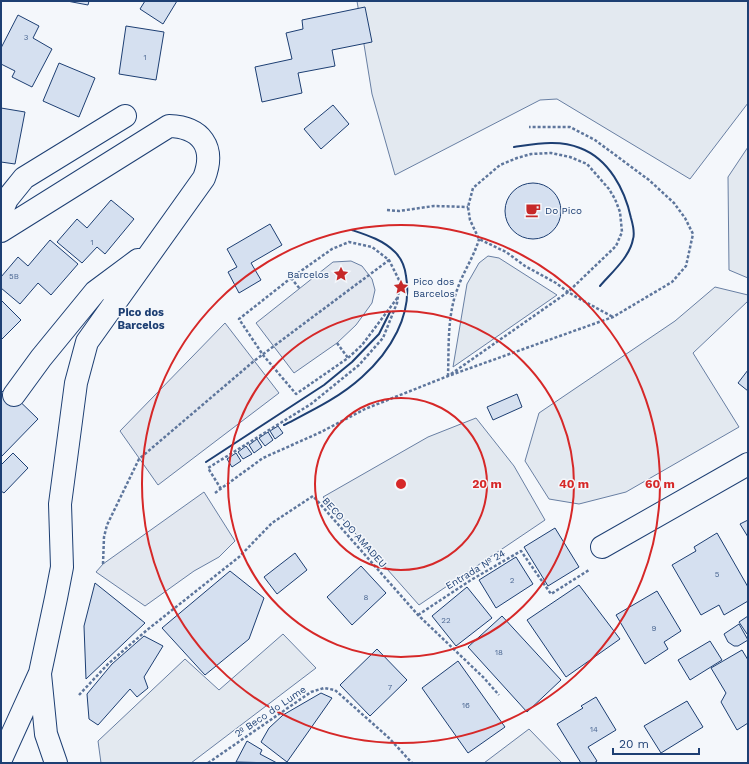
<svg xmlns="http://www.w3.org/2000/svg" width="749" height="764" font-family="'Work Sans',sans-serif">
<rect width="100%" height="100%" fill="#f4f7fb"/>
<!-- green -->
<path fill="#e3e9f0" stroke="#687fa3" d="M357,1H748V103L690,179L557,99L540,100L395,175L372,94Z
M748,147V278L729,270L728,177Z
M488,256L499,258L557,295L453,367L467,284L479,263Z
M715,287L748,295V301L693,353L739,427L626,492L579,504L549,499L525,461L539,413L675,321Z
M476,418L514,466L545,520L419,605L323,497L428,437Z
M283,634L316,668L191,763H101L98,741L185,659L219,690Z
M529,729L562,763H484Z"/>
<!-- parking -->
<path fill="#e3e8f0" stroke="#687fa3" d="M351,261L362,266L372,279L375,290L372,303L356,325L337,343L294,373L256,323L333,262Z
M225,323L279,393L158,485L120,431Z
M204,492L235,541L219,557L194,571L145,606L96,572L103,564Z"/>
<!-- building -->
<path fill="#d5e0f0" stroke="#1d3f73" d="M67,1H89L88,5Z
M145,1H177L163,24L140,9Z
M365,7L372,42L332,50L335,66L298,73L302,93L262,102L255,67L292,59L286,33L303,29L302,20Z
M18,15L39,26L33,38L52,49L32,87L12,77L15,71L1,64V48Z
M126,26L164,32L156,80L119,74Z
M59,63L95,78L79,117L43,101Z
M333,105L349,124L321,149L304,129Z
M1,108L25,112L15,164L1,162Z
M505 211a28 28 0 1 1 56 0a28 28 0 1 1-56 0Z
M111,200L134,219L105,254L97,247L82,263L57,242L77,219L87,228Z
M270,224L282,245L251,263L261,280L239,293L228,272L237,267L227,249Z
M50,240L78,264L51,295L38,283L20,304L1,288V277L18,257L28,266Z
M1,300L21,320L1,340Z
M748,370V391L738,383Z
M6,388L38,419L1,457V393Z
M517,394L522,407L493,420L487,407Z
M278,426L283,433L275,439L270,431Z
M268,432L273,440L265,446L259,438Z
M257,439L262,447L254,453L249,445Z
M246,446L252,454L243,459L238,452Z
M13,453L28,468L4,493L1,491V465Z
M236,453L241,461L232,467L227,459Z
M748,520V537L740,524Z
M555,528L579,567L548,586L524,547Z
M717,533L748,587V601L724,615L719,605L701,615L672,565L696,551L694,547Z
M295,553L307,570L277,594L264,577Z
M516,557L533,584L496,608L479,580Z
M361,566L386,593L352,625L327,597Z
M230,571L264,598L249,639L205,675L162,628Z
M95,583L145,623L86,679L84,626Z
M579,585L620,639L566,677L527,620Z
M467,587L492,618L456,646L432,616Z
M657,591L681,631L664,642L668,649L645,664L616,615Z
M502,616L561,680L527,712L468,647Z
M748,616V633L747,634L739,622Z
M739,624L748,640L738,646H734L728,642L724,634Z
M144,636L163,646L144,677L148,688L137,697L130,689L98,725L89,719L87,694L112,664Z
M710,641L722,660L690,680L678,660Z
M377,649L407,680L370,716L340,685Z
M742,650L748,660V723L737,730L721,702L726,693L711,668Z
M458,661L505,727L468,753L422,688Z
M321,693L332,698L287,762L261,742L269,728L283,715Z
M596,697L616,730L588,747L597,761L594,763H581L557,724L583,708L581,706Z
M687,701L703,727L661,753L644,726Z
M247,741L262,750L260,754L277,763L236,762Z"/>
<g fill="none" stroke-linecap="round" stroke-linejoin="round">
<!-- minor casing -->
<g stroke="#1d3f73" stroke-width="24">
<path id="minor" d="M7,226L1,213L7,199L24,178L125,116
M1,231L169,126C201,127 216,147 204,178L87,342L76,383L60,504L62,567L56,598L40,673L1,759
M14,395L41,358L95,292L138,260
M602,547L748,464
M40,674L46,734L56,763"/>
</g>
<!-- path -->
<path stroke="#5e769c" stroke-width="2.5" stroke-dasharray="3 2" stroke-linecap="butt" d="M387,210L399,211L434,206L468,207
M291,278L300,289
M337,343L348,358
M451,374L568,292L616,246L622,232L620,212L615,199L609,189L587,164L570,157L551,153L531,154L517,158L500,165L473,188L468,207L470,220L479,239L506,252L525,266L556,283L568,292L578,298L613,317
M448,376C449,348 447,317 457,290C463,272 474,257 479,239
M221,489L208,468L311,404L359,365L383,338L397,303L400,282L389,260L372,247L349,242L332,249L291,278L239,319L263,355L296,394L348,358L362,345L398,297
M215,493L263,458L321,432L365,409L448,376L613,317L672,282L686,266L693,234L685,218L674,203L649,180L595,140L570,127H529
M103,564L104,537L107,525L139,459L254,361L389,260
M418,615L471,580L521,551L551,594L589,570
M79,695L108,664L147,630L239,557L272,523L313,496L418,615L484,678L499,695
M208,763L311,692L324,688L335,690L389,738L412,763"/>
<!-- minor -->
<use href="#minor" stroke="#f4f7fb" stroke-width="22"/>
<!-- wall -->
<path stroke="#1d3f73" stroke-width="2" d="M514,147C535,144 559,139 580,148C609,159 625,190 631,218C633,225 635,233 633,239C630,257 611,273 600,286
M284,425C311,411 339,398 362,377C390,352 413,315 406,276C405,268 401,258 395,252C383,240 367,235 352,230
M206,462L324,385L352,362L379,334L390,312"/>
</g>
<!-- distance rings -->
<g fill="none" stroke="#d62828" stroke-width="2">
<circle cx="401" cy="484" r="86"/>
<circle cx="401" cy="484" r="173"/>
<circle cx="401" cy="484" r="259"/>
</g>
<!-- icons -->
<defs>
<g id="cafe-bare" transform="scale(1.2)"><path d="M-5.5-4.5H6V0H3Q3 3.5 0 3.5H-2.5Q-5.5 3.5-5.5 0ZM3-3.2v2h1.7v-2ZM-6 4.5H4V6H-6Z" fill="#c62828" stroke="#f4f7fb" stroke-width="2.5" paint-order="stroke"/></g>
<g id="sight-bare" transform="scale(1.2)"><path d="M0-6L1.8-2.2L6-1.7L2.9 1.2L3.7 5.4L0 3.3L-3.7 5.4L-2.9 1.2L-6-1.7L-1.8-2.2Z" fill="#c62828" stroke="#f4f7fb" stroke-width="2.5" paint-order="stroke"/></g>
</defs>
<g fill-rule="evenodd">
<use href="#cafe-bare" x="533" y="210"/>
<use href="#sight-bare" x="341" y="274"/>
<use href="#sight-bare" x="401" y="287"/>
</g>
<g text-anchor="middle" stroke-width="3" stroke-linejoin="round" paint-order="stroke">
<!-- number labels -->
<g font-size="8" fill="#4b6792">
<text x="26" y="40">3</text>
<text x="145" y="60">1</text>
<text x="92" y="245">1</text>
<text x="14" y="279">5B</text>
<text x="717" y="577">5</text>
<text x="512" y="583">2</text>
<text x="366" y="600">8</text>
<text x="446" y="623">22</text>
<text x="654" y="631">9</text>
<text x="499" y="655">18</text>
<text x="390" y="690">7</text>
<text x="466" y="708">16</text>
<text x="594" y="732">14</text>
</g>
<!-- poi labels -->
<g font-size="10" fill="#1d3f73" stroke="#f4f7fb" text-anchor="start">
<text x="545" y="214">Do Pico</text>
<text x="329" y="278" text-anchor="end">Barcelos</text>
<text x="413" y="285">Pico dos<tspan x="413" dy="12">Barcelos</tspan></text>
</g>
<!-- street labels -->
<g font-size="10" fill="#1d3f73" stroke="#f4f7fb">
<text transform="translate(355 532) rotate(48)" y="4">BECO DO AMADEU</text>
<text transform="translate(475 569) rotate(-31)" y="4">Entrada Nº 24</text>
<text transform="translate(270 711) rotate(-34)" y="4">2º Beco do Lume</text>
</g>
<!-- neighbourhood labels -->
<g font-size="11" font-weight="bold" fill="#1d3f73" stroke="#f4f7fb">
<text x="141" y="316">Pico dos<tspan x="141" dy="13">Barcelos</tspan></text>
</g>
</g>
<circle cx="401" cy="484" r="6" fill="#d62828" stroke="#f4f7fb" stroke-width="2"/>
<g font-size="12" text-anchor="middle" font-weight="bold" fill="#d62828" stroke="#f4f7fb" stroke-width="3" stroke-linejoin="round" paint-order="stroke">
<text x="487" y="488">20 m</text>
<text x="574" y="488">40 m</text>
<text x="660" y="488">60 m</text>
</g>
<!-- border -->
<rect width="749" height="764" fill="none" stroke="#1d3f73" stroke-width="4"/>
<!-- scale -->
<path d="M613 748v6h86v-6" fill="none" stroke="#1d3f73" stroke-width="2"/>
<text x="619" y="748" font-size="12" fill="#1d3f73" stroke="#f4f7fb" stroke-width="3" paint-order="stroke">20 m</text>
</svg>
